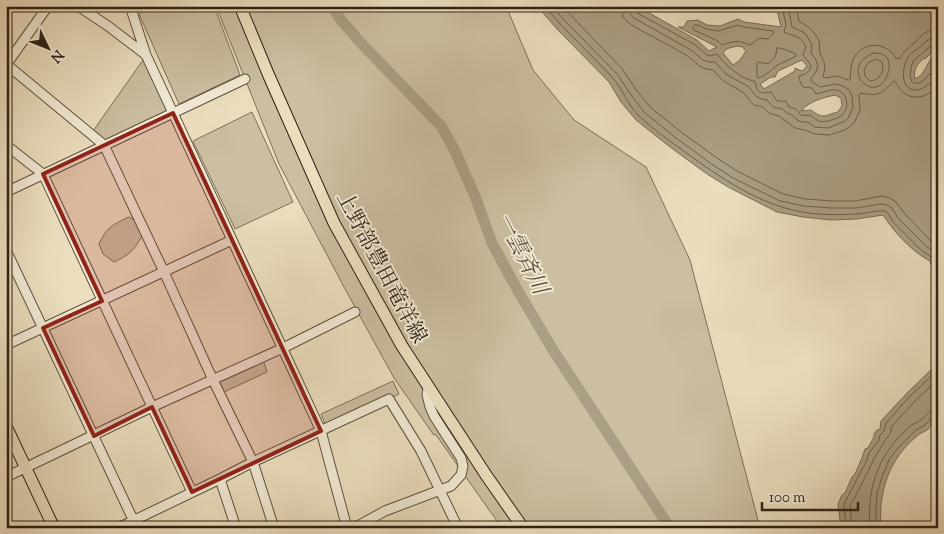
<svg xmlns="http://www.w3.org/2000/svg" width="944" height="534" font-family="'Sorts Mill Goudy','Noto Serif JP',serif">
<rect width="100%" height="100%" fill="#ebdebe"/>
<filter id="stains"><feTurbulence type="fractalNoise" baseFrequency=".004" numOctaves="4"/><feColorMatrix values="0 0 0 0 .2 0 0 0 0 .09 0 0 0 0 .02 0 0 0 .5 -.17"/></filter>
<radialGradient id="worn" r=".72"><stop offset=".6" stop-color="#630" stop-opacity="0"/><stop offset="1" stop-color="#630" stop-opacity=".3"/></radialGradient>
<!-- green -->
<path fill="#cbbea1" stroke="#7c705a" d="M153,6H214L240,75L179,104L139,14Z
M216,6H506L533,70L574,120L646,167L690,260L760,528H502L436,435L433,434L394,378L344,287L279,164Z
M143,60L167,111L103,141L93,131Z
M252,112L293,202L235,229L193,141Z
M129,217L136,221L142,236C133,251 131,254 114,262L103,254L99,244C107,227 112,225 129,217Z
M263,359L267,372L224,392L218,380Z
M393,381L399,394L327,428L321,414Z"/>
<!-- water -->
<path fill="#aa9e84" stroke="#786c57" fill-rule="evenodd" d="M537,6H637L697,40L709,51L717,47L678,27H684L687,21L698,20L707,25L720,26L738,19L744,22L781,27L776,6H938V46L925,59L924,58C917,64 913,70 915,79C928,73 925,60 938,53C938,59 931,64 932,70L938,66V281L930,261C912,252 894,232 883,215L857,219L831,220L803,217L777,212L728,187L707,174L670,147L636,120L621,102L609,82L557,29ZM737,46L743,47L744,49L746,51L740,60L733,65L723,53L726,49ZM802,60L807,66L802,71L795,68V71L764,89L760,84L771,77H775L778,71ZM835,95L841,98L842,106L838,112C824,115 824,120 811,110L801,111C810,101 822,98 835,95Z
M938,362V418C935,422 931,427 927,430C924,432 920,433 917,436C889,459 878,492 881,528H841L838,504L842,495L845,493L852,477L855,474L862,458L865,449L868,448L874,437V434L877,430L880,429L881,421L907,393L934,367Z"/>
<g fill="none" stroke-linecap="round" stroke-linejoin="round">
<!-- shore -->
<path stroke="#6b604c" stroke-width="1" d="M544,6C565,31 590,53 612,77C623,89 628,106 640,117C654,130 670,141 685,152C721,178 758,204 802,212C819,215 838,215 855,214C865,214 875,210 885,211L888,213L894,223L922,251L933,258L938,268
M552,6L565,21L618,75L631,95L644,112L676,138L713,165L733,178L780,201L804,206L831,208H856L881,204L887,205L891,207L899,219L926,246L938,254
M562,6L623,70L637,91L650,107L681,132L717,158L737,171L783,194L806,199L832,201H855L882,196L890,198L896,202L905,214L930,240L938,244
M621,6L623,17L630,24C648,35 668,44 686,55C697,62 698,69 713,70L722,80L744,93L750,101L754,105L763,107L769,113L779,116L795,128L805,130L815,134L829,135L845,130L851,126L855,121L860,110L859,95L861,93C879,97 882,93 894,81C897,83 898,87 901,90C907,98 919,99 928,94C931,92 934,89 938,88
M628,6L629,12L634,18L691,50L703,60L708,62H715L726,74L749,87L757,97L762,99L767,100L773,107L782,109L787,113L792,115L797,120L802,122H808L815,127L828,128L845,121L849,117L853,107L852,96L849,90L845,87L836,84L820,87L811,81V78L816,72L818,66L816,60L811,53L812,47L811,43L805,33L792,27L788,6
M635,6V10L637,13L694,44L707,55L710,56L717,54C725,65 742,80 755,81C757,93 759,94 771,92C777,101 775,102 786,101L789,107L796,109L801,115C804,116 806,115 809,115C815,117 818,124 827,121C830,121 841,117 842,115C850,108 848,92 836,90C830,89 822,93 816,94L812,88L803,87L799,79V76C805,75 811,71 811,65L803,55L806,47C800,34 794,37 784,32L786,25L782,6
M796,6L799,21C807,26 815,31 819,41C820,45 819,49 820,53C824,63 827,64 823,76L825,78L837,76L848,80H850C851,72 850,64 855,56C866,40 887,43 896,58L899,59C904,51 910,47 916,41C923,34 928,29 938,29
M695,25H698L706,29L719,31L738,25L744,27L773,31L774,33L768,39L759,38L750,45C740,40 732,41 722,45L718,41L694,30L693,27Z
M938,36C930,37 927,41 921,46C917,50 910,53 907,59C902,69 900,91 917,90C925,89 929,82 938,80
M938,43L933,44L913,61L911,68L910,76L912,82C919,86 924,80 929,74H934L938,73
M777,48H780L794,53L796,54V56C790,60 782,62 776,66C770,71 765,76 758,78L757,76V63L759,62C771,67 776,58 777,48Z
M874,53C881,53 888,55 889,63C890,68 888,74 886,78C872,105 838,66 874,53Z
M877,59L882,62C885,70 880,81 870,81L865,76L864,70L868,63Z
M846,528L844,504L867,460L869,453L879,440L880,435L884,431L886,423L910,396L938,370
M852,528L850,505L855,497L875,457L886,439L890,434L892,426L915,401L938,379
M870,528C867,494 875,464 898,438C903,434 907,428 912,425C915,423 919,422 922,419C928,415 929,410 938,409
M876,528V509L877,493L882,477L889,460L898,448L915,431L925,425L933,416H938"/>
<!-- river -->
<path stroke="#aa9e84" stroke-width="11" d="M332,6L338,16L358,40L441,126L454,149L475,196L492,243L518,291L553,350L670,528"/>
<!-- minor casing -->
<g stroke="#5c503e" stroke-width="11">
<path id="minor" d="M78,6L108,26L146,55
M130,6L146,55L321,431L347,528
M6,64L104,145L164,272L213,380L253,462L274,528
M6,65L48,6
M6,145L43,174L192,492
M6,192L245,79
M6,250L137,528
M6,345L232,240
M6,477L152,407L283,348L355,312
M220,479L236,528
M118,528L220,479L253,462L389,399L421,451L458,528
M354,528L385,511L451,486L461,475L463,466L461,458L434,416L430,407L427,395L428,388"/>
</g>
<!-- major casing -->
<g stroke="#2c2114" stroke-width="13">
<path id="major" d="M240,6L269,76L334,223L402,346L486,475L523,528
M6,426L54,528"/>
</g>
<!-- minor -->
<use href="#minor" stroke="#f2ead5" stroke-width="9"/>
<!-- major -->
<use href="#major" stroke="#ebdebe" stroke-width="11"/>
</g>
<!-- marked area -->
<path fill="#8f2418" fill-opacity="0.2" stroke="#8f2418" stroke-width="4" stroke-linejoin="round" d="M173,113L321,431L192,492L152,407L94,436L43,328L102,301L43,174Z"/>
<g text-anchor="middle" stroke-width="4" stroke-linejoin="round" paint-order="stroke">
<!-- street labels -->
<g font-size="21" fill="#2c2114" stroke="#f2ead5">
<text transform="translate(382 267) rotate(62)" y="7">上野部豊田竜洋線</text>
</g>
<!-- water labels -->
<g font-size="22" font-style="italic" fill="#584d3b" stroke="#f2ead5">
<text transform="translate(523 253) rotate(63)" y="8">一雲斉川</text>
</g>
</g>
<!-- margin -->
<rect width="944" height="534" fill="none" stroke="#ebdebe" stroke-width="25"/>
<rect x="8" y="8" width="929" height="519" fill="none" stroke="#2c2114" stroke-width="2.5"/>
<rect x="12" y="12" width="919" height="509" fill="none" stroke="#2c2114"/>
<!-- north arrow -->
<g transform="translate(48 48) rotate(133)" stroke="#f2ead5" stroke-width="4" paint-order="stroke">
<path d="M0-4L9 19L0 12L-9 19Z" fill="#2c2114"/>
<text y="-8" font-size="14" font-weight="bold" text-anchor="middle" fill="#2c2114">N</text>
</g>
<!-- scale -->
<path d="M762 502v8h96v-8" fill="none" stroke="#2c2114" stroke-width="2.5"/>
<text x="769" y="502" font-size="15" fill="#2c2114" stroke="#f2ead5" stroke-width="4" paint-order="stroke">100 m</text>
<rect width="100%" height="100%" filter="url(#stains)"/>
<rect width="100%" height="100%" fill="url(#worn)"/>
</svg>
